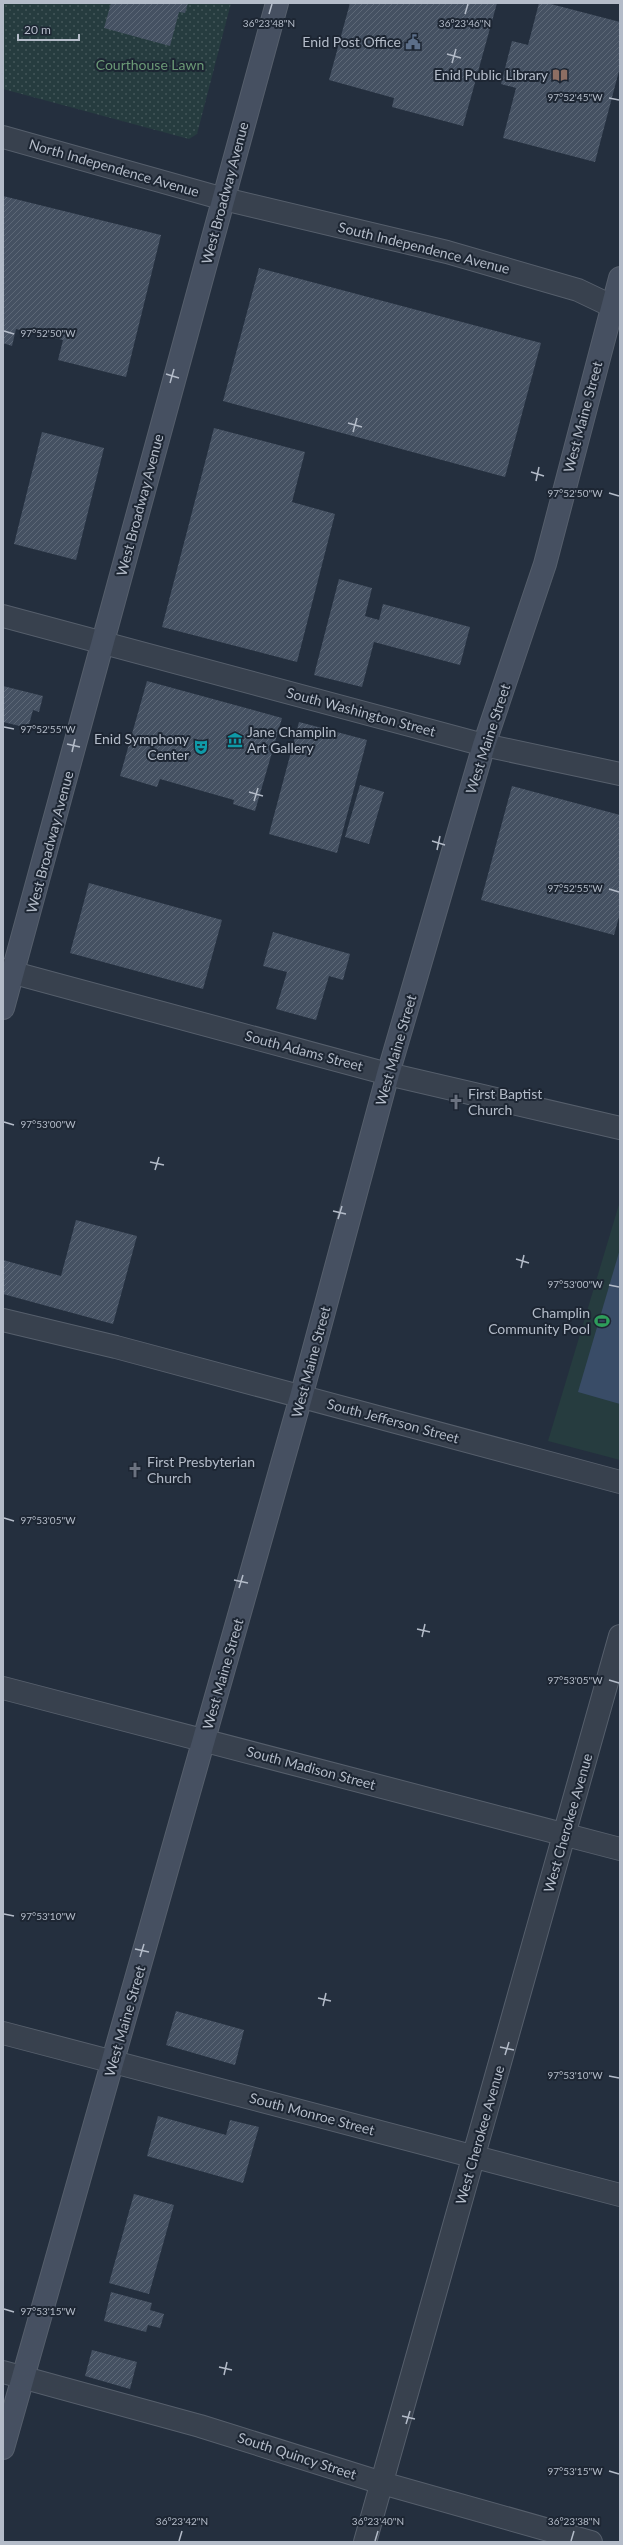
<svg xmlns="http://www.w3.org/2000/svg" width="623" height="2545" font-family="Lato,sans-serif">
<defs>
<pattern id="park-dots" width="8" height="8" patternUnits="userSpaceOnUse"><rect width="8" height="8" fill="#263c3f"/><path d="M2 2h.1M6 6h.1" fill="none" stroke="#435659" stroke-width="1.8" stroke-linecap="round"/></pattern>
<pattern id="building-hatch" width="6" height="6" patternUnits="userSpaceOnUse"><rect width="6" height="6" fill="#455162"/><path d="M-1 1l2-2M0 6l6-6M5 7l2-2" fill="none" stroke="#5d6877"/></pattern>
</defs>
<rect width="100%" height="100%" fill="#242f3e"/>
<!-- park -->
<path fill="url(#park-dots)" d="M3,3H231L197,134L189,139L3,89Z"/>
<!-- pitch -->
<path fill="#263c3f" d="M620,1201V1460L548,1441Z"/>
<!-- water -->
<path fill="#394c67" d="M620,1249V1404L578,1392Z"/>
<!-- building -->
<path fill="url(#building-hatch)" d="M111,3H188L185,13L179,12L170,46L104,28Z
M350,3H497L463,126L392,107L394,98L329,80Z
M539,3H547L620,22V67L595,162L503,138L516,88L501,84L512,41L528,45Z
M3,196L161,235L126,377L58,360L63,340L16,329L12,346L3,343Z
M259,268L541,343L505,477L223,401Z
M214,428L305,452L292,502L335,514L297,662L162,627Z
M42,432L104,448L76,560L14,544Z
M339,579L372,588L365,616L379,620L383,604L470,627L460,665L374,642L362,687L314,675Z
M147,681L282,718L255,811L233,804L234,800L160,779L157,787L120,776Z
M3,686L43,696L39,712L33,710L28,728L3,722Z
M299,722L367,740L337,853L269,834Z
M360,785L384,792L369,844L345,837Z
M512,786L620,815V913L614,935L481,900Z
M89,883L222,920L203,989L70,953Z
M273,932L350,954L343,980L329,976L316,1020L276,1009L287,972L263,966Z
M76,1220L137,1236L113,1324L3,1294V1260L61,1276Z
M176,2011L244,2030L235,2065L166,2045Z
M158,2116L226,2135L230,2120L259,2127L243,2183L147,2156Z
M134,2194L174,2205L149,2294L109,2283Z
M111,2292L152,2303L150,2310L164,2314L160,2328L148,2325L146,2332L104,2321Z
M92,2350L137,2362L130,2389L85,2376Z"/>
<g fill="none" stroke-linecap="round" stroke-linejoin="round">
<!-- minor casing -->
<g stroke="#565f6c" stroke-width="24">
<path id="minor" d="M224,199L447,252L578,290L620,310
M3,1320L116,1347L620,1482
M3,1688L620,1849
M3,2033L620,2195
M3,2372L200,2426L382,2483L591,2542
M365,2542L620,1636"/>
</g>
<!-- tertiary casing -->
<g stroke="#565f6c" stroke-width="24">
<path id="tertiary" d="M3,137L224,199
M3,616L484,745L620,774
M3,970L388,1074L620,1128"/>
</g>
<!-- secondary casing -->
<g stroke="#565f6c" stroke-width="24">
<path id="secondary" d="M3,1008L277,3
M3,2448L301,1397L388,1074L484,745L545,564L620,278"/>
</g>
<!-- minor -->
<use href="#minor" stroke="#38414e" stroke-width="22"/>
<!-- tertiary -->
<use href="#tertiary" stroke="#38414e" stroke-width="22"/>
<!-- secondary -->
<use href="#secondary" stroke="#465061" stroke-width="22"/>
</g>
<!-- ticks -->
<path fill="none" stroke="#b4bcc9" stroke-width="1.5" d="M269,14L272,4M465,14L468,4M447,54L461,58M452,63L456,49M609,98L619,100M4,331L14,334M166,374L179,378M170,383L174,369M348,423L362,427M353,432L357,418M531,472L544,476M536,481L539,467M609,493L619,496M4,727L14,729M67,744L80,747M72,752L75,739M249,792L263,796M254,801L258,788M432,841L445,845M437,850L440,836M609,889L619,892M4,1122L14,1125M150,1162L164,1165M155,1170L159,1157M333,1211L346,1214M338,1219L342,1206M516,1259L529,1263M521,1268L524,1255M609,1285L619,1287M4,1518L14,1521M234,1580L248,1583M239,1588L243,1575M417,1629L430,1632M422,1637L425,1624M609,1680L619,1683M4,1914L14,1916M135,1949L149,1952M140,1957L144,1944M318,1998L331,2001M323,2006L326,1993M500,2047L514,2050M505,2055L509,2042M609,2076L619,2078M4,2309L14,2312M219,2367L232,2370M224,2375L227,2362M402,2416L415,2419M406,2424L410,2411M609,2471L619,2474M179,2541L182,2531M375,2541L378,2531M571,2541L574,2531"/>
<!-- icons -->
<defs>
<g id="civic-bare" transform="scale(1.2)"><path d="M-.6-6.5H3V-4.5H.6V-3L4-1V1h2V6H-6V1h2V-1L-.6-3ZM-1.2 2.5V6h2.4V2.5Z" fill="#5c6f8a" stroke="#1d2633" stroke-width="2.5" paint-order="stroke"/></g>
<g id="library-bare" transform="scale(1.2)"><path d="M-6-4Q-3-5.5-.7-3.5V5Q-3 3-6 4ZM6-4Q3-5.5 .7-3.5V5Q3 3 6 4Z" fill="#8d6e63" stroke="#1d2633" stroke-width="2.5" paint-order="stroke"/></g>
<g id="museum-bare" transform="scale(1.2)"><path d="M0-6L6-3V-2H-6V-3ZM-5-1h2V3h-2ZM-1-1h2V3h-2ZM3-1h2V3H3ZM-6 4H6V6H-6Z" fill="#0f9aa8" stroke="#1d2633" stroke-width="2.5" paint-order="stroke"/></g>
<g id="theatre-bare" transform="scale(1.2)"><path d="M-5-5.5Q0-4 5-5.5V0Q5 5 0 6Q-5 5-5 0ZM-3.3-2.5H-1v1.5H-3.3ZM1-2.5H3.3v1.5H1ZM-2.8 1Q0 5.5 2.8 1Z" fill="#0f9aa8" stroke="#1d2633" stroke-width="2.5" paint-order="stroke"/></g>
<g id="church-bare" transform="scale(1.2)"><path d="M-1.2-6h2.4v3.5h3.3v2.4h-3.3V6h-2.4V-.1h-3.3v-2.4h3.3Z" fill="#6b7280" stroke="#1d2633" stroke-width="2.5" paint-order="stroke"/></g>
<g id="stadium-bare" transform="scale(1.2)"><path d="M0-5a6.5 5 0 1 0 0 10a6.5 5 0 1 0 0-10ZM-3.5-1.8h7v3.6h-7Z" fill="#2e9e5b" stroke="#1d2633" stroke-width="2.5" paint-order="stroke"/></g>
</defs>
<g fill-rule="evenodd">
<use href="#civic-bare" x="413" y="42"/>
<use href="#library-bare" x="560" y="75"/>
<use href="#museum-bare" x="235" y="740"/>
<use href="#theatre-bare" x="201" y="747"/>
<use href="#church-bare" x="456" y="1102"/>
<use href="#stadium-bare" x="602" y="1321"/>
<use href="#church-bare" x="135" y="1470"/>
</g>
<g text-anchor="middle" stroke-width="4" stroke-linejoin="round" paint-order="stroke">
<!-- poi labels -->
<g font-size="14" fill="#b4bcc9" stroke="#1d2633" text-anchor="end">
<text x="401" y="47">Enid Post Office</text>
<text x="548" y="80">Enid Public Library</text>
<text x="247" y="737" text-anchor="start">Jane Champlin<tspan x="247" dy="16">Art Gallery</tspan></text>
<text x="189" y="744">Enid Symphony<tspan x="189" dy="16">Center</tspan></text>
<text x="468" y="1099" text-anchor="start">First Baptist<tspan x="468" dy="16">Church</tspan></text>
<text x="590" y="1318">Champlin<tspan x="590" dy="16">Community Pool</tspan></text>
<text x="147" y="1467" text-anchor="start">First Presbyterian<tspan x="147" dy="16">Church</tspan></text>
</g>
<!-- park labels -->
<g font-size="14" fill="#6b9a76" stroke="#1d2633">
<text x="150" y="70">Courthouse Lawn</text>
</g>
<!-- street labels -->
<g font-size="14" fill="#b4bcc9" stroke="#1d2633">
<text transform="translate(114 168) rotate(16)" y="5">North Independence Avenue</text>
<text transform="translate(225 193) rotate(-75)" y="5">West Broadway Avenue</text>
<text transform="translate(424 248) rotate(14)" y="5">South Independence Avenue</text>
<text transform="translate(583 417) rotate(-75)" y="5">West Maine Street</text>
<text transform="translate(140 505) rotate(-75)" y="5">West Broadway Avenue</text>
<text transform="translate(361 712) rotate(15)" y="5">South Washington Street</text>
<text transform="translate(488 739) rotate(-72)" y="5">West Maine Street</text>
<text transform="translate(50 842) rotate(-75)" y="5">West Broadway Avenue</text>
<text transform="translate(396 1050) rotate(-74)" y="5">West Maine Street</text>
<text transform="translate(304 1051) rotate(15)" y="5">South Adams Street</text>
<text transform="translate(311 1362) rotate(-75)" y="5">West Maine Street</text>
<text transform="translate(393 1421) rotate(15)" y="5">South Jefferson Street</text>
<text transform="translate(223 1674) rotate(-74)" y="5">West Maine Street</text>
<text transform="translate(311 1768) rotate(15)" y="5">South Madison Street</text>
<text transform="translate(568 1823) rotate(-74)" y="5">West Cherokee Avenue</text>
<text transform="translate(125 2021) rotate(-74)" y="5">West Maine Street</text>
<text transform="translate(312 2114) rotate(15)" y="5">South Monroe Street</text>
<text transform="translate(480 2135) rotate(-74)" y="5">West Cherokee Avenue</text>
<text transform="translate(297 2456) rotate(18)" y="5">South Quincy Street</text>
</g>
</g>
<g font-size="10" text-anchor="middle" fill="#b4bcc9" stroke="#1d2633" stroke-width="4" stroke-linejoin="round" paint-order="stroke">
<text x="269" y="27">36°23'48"N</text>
<text x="465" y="27">36°23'46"N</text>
<text x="575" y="101">97°52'45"W</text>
<text x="48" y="337">97°52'50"W</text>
<text x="575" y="497">97°52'50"W</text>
<text x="48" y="733">97°52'55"W</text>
<text x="575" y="892">97°52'55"W</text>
<text x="48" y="1128">97°53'00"W</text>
<text x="575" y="1288">97°53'00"W</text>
<text x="48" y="1524">97°53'05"W</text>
<text x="575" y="1684">97°53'05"W</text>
<text x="48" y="1920">97°53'10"W</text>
<text x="575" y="2079">97°53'10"W</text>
<text x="48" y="2315">97°53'15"W</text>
<text x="575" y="2475">97°53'15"W</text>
<text x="182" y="2525">36°23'42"N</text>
<text x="378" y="2525">36°23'40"N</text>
<text x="574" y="2525">36°23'38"N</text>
</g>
<!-- border -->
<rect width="623" height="2545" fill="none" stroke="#b4bcc9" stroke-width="8"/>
<!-- scale -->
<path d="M18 34v6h61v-6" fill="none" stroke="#b4bcc9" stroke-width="2"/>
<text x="24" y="34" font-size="12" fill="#b4bcc9" stroke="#1d2633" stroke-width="3" paint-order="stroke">20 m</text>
</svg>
